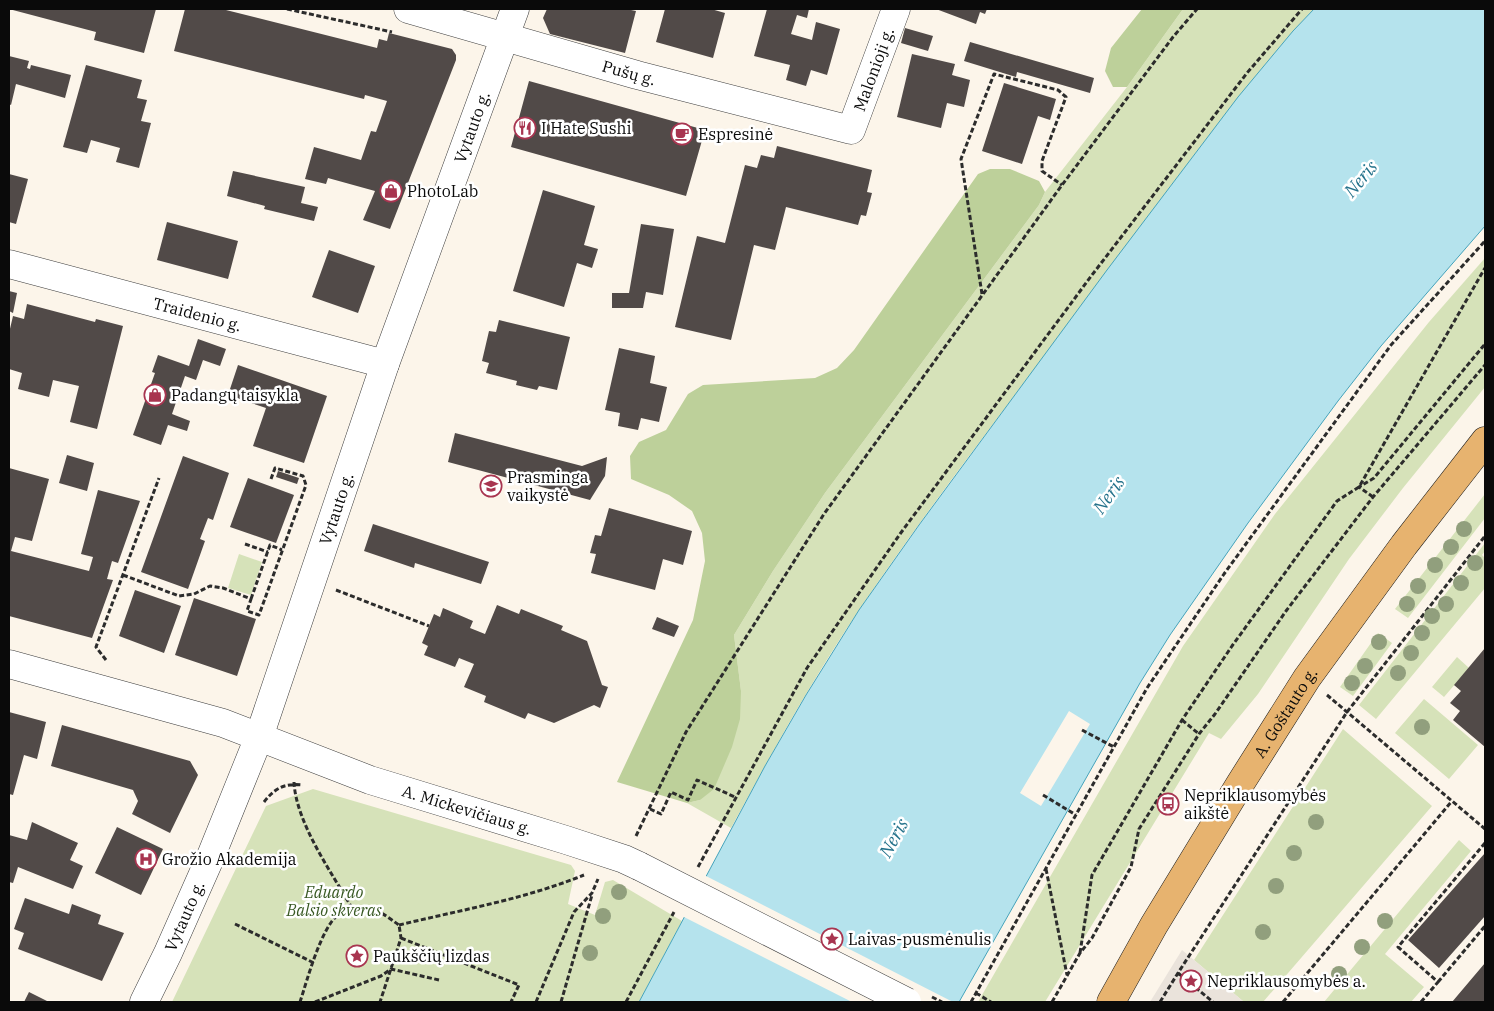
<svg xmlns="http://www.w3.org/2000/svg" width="1494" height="1011" font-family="'IBM Plex Serif',serif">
<rect width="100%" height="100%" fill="#fcf5ea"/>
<!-- green -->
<path fill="#d6e2b9" d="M1183,9H1314C1270,55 1231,107 1192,158C1153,210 1113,263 1074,316C1002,413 927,509 859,610C812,680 771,754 731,828L687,803L700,800L741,691L734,635L773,571L825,493L1039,205L1045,192L1127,87Z
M1485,258V387L1403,488L1349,559L1258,694L1221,739L1209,733L1045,1002H978L1183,646L1275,514L1429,322Z
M1485,494V518L1408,618L1395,609Z
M1485,543V551L1482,555L1485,558V588L1376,719L1359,705Z
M239,554L262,562L251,595L228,588Z
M1378,633L1392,643L1353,696L1340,687Z
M1457,657L1469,668L1444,697L1432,687Z
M1424,699L1478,745L1449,779L1395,733Z
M1343,729L1432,806L1263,1002H1244L1194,960Z
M313,789L571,865L575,871L568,904L595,915L605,882L613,880L682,921L639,1002H172L266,806Z
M1459,840L1471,851L1385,954L1424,987L1411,1002H1324Z"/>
<!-- forest -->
<path fill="#bdd09a" d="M1142,9H1183L1127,87H1113L1105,71L1111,48Z
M990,169H1010L1039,181L1045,192L1039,205L825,493L773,571L734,635L741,691L740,719L732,747L714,789L700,800L687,803L617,782L693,620L705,561L702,533L692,511L669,495L631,479L630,456L639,442L666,430L688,394L703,385L815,378L837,368L854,350L978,174Z"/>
<!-- plaza -->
<path fill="#eae3db" d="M1182,950L1194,960L1244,1002H1150Z"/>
<!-- water -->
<path fill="#b5e3ed" stroke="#45a3bb" d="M1314,9H1485V226L1381,346L1338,401L1248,523L1170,635L1140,683L959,1002H639L765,766L806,695L859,610L919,525L1107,270L1238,97L1293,31Z"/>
<!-- pier -->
<path fill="#fcf5ea" d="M1069,711L1090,724L1041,806L1020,793Z
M704,875L953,1002H852L682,916Z"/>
<!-- building -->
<path fill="#514a48" d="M9,9H156L144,53L94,40L96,32Z
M185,9H222L377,48L379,39L387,41L389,33L452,49L456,55V60L390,229L363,220L375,191L328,178L326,184L305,179L314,147L361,160L371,131L376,132L387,101L365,95L364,99L174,51Z
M547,9H626L636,11L625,53L550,34L543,18Z
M665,9H711L725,13L713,58L656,42Z
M767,9H809L807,18L797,15L791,34L812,40L816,22L840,29L827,75L811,70L806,86L786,80L790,65L754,56Z
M936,9H987L985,14L980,12L976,24Z
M905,28L933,36L928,51L901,43Z
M970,42L1094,78L1090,93L1017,72L1016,77L964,61Z
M912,54L955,64L952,75L970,80L964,107L947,103L941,128L897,117Z
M9,56L29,61L27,68L30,69L31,65L71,75L65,98L16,84L11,105L9,104Z
M86,65L142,80L137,98L147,100L141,121L151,123L139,168L116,162L120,148L91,140L87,153L63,147Z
M529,81L705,130L686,196L511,147Z
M1004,83L1056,99L1050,120L1038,116L1022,164L982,151Z
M777,146L872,170L867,192L872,193L866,216L861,215L858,225L786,207L775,250L754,245L731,340L675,327L697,236L725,243L745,165L757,168L761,155L774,158Z
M233,171L305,187L301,203L318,207L314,221L264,209L265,206L227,196Z
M9,174L28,179L16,224L9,222Z
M543,190L595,206L584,245L598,249L592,268L577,263L564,307L513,291Z
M167,222L238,241L228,279L157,260Z
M641,224L674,229L663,295L646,292L643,308H612V293H629Z
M329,250L375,266L358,313L312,297Z
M9,291L17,293L13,313L9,311Z
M27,304L95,322L96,319L123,326L97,429L70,422L79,386L53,380L49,397L18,389L22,373L9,369V333L13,316L24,319Z
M499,320L570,337L557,390L539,386L537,390L516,385L517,381L486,373L489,363L482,361L489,331L496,332Z
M198,339L226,349L220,366L203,360L196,380L185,376L172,414L190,421L187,431L168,425L161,445L133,435L155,373L152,372L158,355L189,366Z
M619,348L655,356L650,383L667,387L659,422L641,418L638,430L618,426L620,413L605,410Z
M238,365L327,396L304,463L253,446L266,408L228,395Z
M455,433L582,466L607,457L605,476L590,500L448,462Z
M67,455L94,463L87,491L59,483Z
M183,456L229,473L213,520L208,518L200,539L205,541L188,589L141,572Z
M9,468L49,479L32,541L15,537L11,551L89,571L93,557L81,554L98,490L140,501L118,563L112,561L107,579L113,580L92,638L9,616Z
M278,471L299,478L297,484L276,477Z
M248,478L294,495L276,543L230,527Z
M609,508L692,531L683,565L663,559L655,590L591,573L596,554L590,553L595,535L601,536Z
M373,524L489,562L481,584L415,563L414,568L364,551Z
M135,590L181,606L164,653L119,636Z
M194,598L256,619L237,676L175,655Z
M497,605L519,614L521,609L563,626L561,630L587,641L602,685L608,687L600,708L594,705L554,723L528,713L525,719L484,702L486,696L464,687L474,664L459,658L455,667L424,655L428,646L422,643L434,614L440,617L443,608L473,621L470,628L485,634Z
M657,617L679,626L674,637L652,629Z
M1485,648V747L1453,720L1460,711L1450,703L1461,691L1454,685Z
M9,712L46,722L37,759L24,755L13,795L9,794Z
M62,725L190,761L198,775L170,833L132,814L138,801L133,790L51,766Z
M32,822L78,843L70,860L83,866L73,889L18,867L13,883L9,882V835L27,840Z
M117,827L163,849L141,895L95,873Z
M1485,853V916L1439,968L1408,940Z
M25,898L69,914L72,904L101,915L98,924L124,933L102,981L18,949L24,933L14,929Z
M1485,963V1002H1452Z
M29,992L49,1002H24Z"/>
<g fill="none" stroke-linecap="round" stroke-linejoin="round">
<!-- minor casing -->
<g stroke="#3d3d3d" stroke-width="29">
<g id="minor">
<path id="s1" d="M408,9L637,75L851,130L896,9"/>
<path id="s2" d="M9,264L385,364"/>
<path id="s3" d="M9,664L223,723L370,780L566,840L624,859L639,866"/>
<path id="s4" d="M144,1002L168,953L211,856L259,737L385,364L515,9"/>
</g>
</g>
<!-- major casing -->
<g stroke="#1b1b1b" stroke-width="29">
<g id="major">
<path id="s5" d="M1111,1002L1154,925L1240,784L1307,678L1404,545L1485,441"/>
</g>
</g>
<!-- path -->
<path stroke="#2c2c2c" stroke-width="3" stroke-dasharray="5 2.5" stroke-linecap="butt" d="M287,9L392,32
M982,294L961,159L994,74L1058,90L1066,97L1042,161V171L1062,185
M1373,497L1359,487L1374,478L1485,344
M245,544L268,552
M123,575L179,596L194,594L210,586L223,588L251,599L247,611L259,615L306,485L303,476L275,468L271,479
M336,590L429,626
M251,599L270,545L282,550
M106,660L96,647L159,478
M1327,695L1485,829
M1182,720L1199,734
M1082,730L1114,747
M294,782C296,823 332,873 352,908
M1043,795L1076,815
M264,802C275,788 284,783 303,785
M650,809L661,814L671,792L688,800L697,780L735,797
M636,836L686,732L824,514L1062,185L1173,37L1197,9
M698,867L807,668L900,534L1092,275L1247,73L1302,9
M1046,869L1067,975
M235,924L314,963
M399,925C461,910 525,899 584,875
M401,938L519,985L511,1002
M1080,953L1092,875L1182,720L1232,646L1337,501L1359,487L1485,268
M1178,973L1213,1002
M1438,982L1485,926
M976,993L991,1002
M300,1002C307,981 321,927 339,914C347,908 358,907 368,908C380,910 390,919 399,925L401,938L380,1002
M315,1002L381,976L391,969L439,980
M536,1002L574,912L592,893L598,879
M561,1002L592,895
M626,1002L674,912
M971,1002L1147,688L1224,574L1391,345L1485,241
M1052,1002L1080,953L1092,938L1131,867L1139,829L1199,734L1215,714L1286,611L1373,497L1485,365
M1160,1002L1178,973L1347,712L1485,536
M1283,1002L1452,801
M1421,1002L1438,982L1398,947L1485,843"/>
<!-- minor -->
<use href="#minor" stroke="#fff" stroke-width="28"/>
<!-- major -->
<use href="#major" stroke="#e7b36f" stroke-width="28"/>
<!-- minor-bridge casing -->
<g stroke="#3d3d3d" stroke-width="29" stroke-linecap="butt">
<path id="minor-bridge" d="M639,866L907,1002"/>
</g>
<!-- path-bridge -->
<path stroke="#2c2c2c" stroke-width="3" stroke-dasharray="5 2.5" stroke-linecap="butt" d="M932,997L942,1002"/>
<!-- minor-bridge -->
<use href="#minor-bridge" stroke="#fff" stroke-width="28"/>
</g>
<!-- trees -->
<g fill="#919f7d">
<circle cx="1464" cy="529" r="8"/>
<circle cx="1451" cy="547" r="8"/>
<circle cx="1475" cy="563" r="8"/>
<circle cx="1435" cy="565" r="8"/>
<circle cx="1461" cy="583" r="8"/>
<circle cx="1418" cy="586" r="8"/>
<circle cx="1407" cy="604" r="8"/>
<circle cx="1446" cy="604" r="8"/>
<circle cx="1432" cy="616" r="8"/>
<circle cx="1422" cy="633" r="8"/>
<circle cx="1379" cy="642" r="8"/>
<circle cx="1411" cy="653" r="8"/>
<circle cx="1365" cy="666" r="8"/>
<circle cx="1398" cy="673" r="8"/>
<circle cx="1352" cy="683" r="8"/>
<circle cx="1422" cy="727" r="8"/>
<circle cx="1316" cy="822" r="8"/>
<circle cx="1294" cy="853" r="8"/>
<circle cx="1276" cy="886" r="8"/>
<circle cx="619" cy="892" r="8"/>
<circle cx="603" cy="916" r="8"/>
<circle cx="1385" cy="921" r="8"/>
<circle cx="1263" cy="932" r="8"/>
<circle cx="1362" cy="947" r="8"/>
<circle cx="590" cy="953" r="8"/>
<circle cx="1339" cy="974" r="8"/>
</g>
<!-- icons -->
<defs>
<g id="restaurant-ring" transform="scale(1.125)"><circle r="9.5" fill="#fff" stroke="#a83550" stroke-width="1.5"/><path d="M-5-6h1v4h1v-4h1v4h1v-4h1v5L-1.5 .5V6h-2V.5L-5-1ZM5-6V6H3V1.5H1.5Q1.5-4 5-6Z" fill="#a83550"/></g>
<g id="cafe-ring" transform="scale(1.125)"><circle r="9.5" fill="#fff" stroke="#a83550" stroke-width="1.5"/><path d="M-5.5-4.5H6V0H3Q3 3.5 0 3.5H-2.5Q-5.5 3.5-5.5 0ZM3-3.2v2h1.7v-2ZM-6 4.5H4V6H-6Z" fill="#a83550"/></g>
<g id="shop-ring" transform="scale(1.125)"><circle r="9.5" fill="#fff" stroke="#a83550" stroke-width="1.5"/><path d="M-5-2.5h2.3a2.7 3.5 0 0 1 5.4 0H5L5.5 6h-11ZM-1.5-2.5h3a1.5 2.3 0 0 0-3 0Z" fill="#a83550"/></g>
<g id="school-ring" transform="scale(1.125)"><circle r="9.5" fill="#fff" stroke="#a83550" stroke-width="1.5"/><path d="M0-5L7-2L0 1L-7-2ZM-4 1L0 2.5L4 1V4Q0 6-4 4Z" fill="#a83550"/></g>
<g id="bus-ring" transform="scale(1.125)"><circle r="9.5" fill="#fff" stroke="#a83550" stroke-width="1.5"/><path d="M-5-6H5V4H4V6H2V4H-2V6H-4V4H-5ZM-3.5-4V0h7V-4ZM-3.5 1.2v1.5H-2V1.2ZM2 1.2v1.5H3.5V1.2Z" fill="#a83550"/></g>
<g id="hospital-ring" transform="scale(1.125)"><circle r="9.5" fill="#fff" stroke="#a83550" stroke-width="1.5"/><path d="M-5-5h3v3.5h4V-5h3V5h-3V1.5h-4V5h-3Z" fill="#a83550"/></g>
<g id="sight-ring" transform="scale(1.125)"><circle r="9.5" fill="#fff" stroke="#a83550" stroke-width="1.5"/><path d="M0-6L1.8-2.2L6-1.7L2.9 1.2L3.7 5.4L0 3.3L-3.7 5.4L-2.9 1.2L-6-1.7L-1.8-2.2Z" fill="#a83550"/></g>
</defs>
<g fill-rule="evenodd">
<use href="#restaurant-ring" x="525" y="128"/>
<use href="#cafe-ring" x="682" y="134"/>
<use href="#shop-ring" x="391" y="191"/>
<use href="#shop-ring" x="155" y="395"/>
<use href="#school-ring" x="491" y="486"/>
<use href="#bus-ring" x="1168" y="804"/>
<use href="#hospital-ring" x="146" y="859"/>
<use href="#sight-ring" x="832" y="939"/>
<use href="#sight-ring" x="357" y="956"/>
<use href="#sight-ring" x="1191" y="981"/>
</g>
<g text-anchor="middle" stroke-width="5" stroke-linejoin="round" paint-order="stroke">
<!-- street labels -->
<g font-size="16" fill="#0a0a0a" stroke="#fff">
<text dy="6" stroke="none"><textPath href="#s1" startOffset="524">Malonioji g.</textPath></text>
<text dy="6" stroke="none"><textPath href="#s1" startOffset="230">Pušų g.</textPath></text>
<text dy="6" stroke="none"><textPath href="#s4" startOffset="935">Vytauto g.</textPath></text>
<text dy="6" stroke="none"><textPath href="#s2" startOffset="195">Traidenio g.</textPath></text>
<text dy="6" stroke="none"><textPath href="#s4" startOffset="530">Vytauto g.</textPath></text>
<text dy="6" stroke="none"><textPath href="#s5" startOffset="338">A. Goštauto g.</textPath></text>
<text dy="6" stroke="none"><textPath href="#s3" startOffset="481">A. Mickevičiaus g.</textPath></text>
<text dy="6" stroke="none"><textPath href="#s4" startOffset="95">Vytauto g.</textPath></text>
</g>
<!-- poi labels -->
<g font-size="16" fill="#0a0a0a" stroke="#fff" text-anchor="start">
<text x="541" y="134">I Hate Sushi</text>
<text x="698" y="140">Espresinė</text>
<text x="407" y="197">PhotoLab</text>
<text x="171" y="401">Padangų taisykla</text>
<text x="507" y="483">Prasminga<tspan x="507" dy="18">vaikystė</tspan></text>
<text x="1184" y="801">Nepriklausomybės<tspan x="1184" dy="18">aikštė</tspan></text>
<text x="162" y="865">Grožio Akademija</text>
<text x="848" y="945">Laivas-pusmėnulis</text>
<text x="373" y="962">Paukščių lizdas</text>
<text x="1207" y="987">Nepriklausomybės a.</text>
</g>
<!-- park labels -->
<g font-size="16" font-style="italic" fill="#395924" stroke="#fff">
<text x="334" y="898">Eduardo<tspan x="334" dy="18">Balsio skveras</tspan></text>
</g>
<!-- water labels -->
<g font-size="18" font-style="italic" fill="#24728b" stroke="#fff">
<text transform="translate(1361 179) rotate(-50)" y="6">Neris</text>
<text transform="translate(1109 495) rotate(-55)" y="6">Neris</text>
<text transform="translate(894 838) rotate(-61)" y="6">Neris</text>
</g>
</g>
<!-- border -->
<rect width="1494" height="1011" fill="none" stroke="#0a0a0a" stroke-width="20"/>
</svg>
